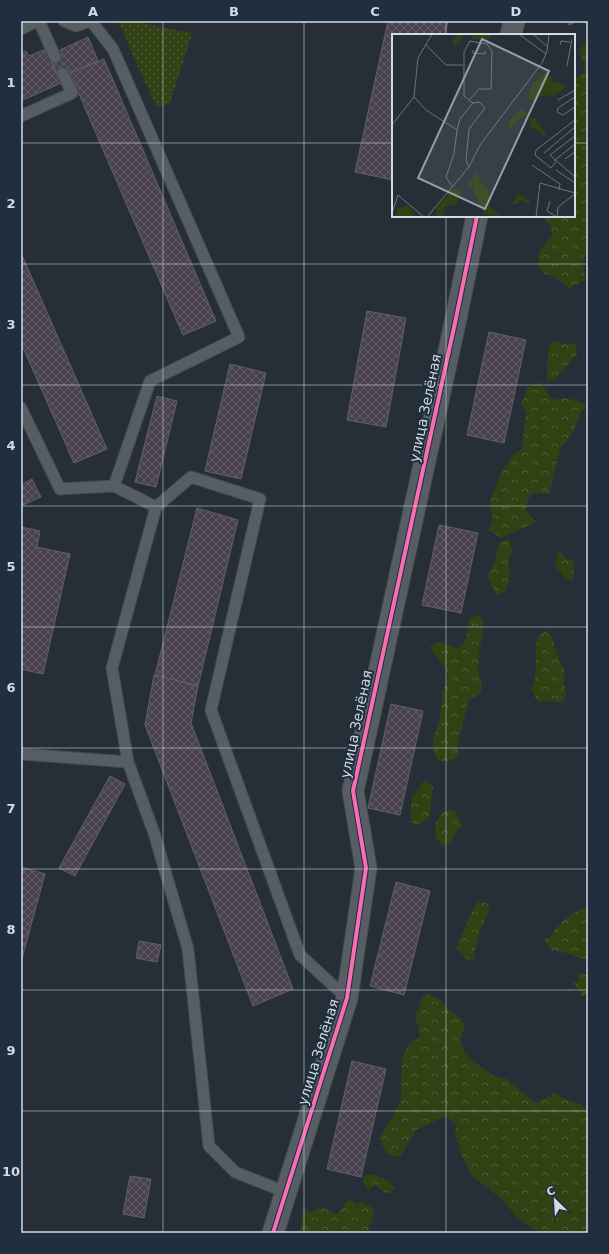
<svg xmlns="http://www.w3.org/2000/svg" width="609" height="1254" font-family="'DejaVu Sans',sans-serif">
<defs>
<pattern id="grass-dots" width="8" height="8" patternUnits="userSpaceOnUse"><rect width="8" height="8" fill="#304214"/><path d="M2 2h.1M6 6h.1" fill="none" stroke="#4d5d36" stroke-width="1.8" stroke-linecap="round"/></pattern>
<pattern id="forest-crowns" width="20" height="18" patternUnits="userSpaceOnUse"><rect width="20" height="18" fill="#304214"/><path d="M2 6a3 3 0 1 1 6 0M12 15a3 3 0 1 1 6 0" fill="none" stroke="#4d5d36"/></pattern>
<pattern id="building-cross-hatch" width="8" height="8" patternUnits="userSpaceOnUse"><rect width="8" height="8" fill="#49414e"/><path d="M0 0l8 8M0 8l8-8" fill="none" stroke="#625c67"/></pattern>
</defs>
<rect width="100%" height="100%" fill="#262f37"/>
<!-- grass -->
<path fill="url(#grass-dots)" d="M118,21H131L192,33L170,104L156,107Z"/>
<!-- forest -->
<path fill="url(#forest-crowns)" d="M587,39L588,253L585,255L583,264L585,280L569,288L555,277L545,274L539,268L538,254L550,237L553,236L549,223L542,216H574V79L583,74L585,65L578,52L580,51Z
M557,341L567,345L571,343L576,346L577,354L556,378L548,382L547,380L548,354L550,344Z
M540,382L550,397L554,400C564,396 575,400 584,404L586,408L581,411C577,422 572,440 561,446L549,494H546L532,493C523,508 524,509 536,522L501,538L488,530L493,520L490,501L501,474L514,454L522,449L523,438L526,414L521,402L523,401L528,387Z
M509,539L512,551L508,562L510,575L506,591L497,595L487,577L496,559L499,543Z
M560,552L567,560L573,559L574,570L573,580L571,581L563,576L555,565L558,553Z
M479,615L483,621L482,636L479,652L478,671L482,684L481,693L469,699L458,743V757L449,761H438L433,749V740L440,718L442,694L448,677L445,667L432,651L430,646L440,642L457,648C467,643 468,630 469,619Z
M547,631L552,637L558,657L565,671L563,680L566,693L563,703L549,700L545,702L537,701L531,687L534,685L536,667V645L539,635Z
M427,780L434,789C429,798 434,813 425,821C423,822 419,824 416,825L411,822V799L423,782Z
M451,809L457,814L463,826L458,828L451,843L443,846L436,838L435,824L442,813Z
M478,901L488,904L490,909L479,934L473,959L469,961L456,948C464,932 469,916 478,901Z
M586,907L588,912V960L579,958L570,954L554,950L552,951L544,940C551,937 554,930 559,925C567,917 576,911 586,907Z
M579,972L588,976V993L582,996L574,983L578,981Z
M429,994L440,1000L449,1010L461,1019L464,1026L460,1042L464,1051L473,1061L492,1075L507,1079L535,1103L555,1093L563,1098L581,1104L587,1112L588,1233H538L516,1216L503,1200L471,1175L462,1156L455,1134L456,1125L446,1116L416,1130L400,1157L387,1154L379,1138L392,1118L401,1099L402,1057L411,1042L420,1038L415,1012L419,1010L422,997Z
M371,1174L387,1180L395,1188L392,1192L385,1193L376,1185L368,1189L363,1183V1177Z
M348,1200L357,1204L361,1202L373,1208L374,1210L368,1233H300L303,1207L309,1213L321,1207L337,1214Z"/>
<!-- building -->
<path fill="url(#building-cross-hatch)" stroke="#616167" d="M388,21H448L445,35H393V180L355,172Z
M567,21H578L569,25Z
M88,37L98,61L70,73L69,71L57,76L50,59L62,54L60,50Z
M46,49L61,83L21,101V53L26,51L29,56Z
M104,59L216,321L183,335L70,73Z
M21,253L107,449L74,463L21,343Z
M367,311L406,318L386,427L347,420Z
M489,332L526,340L504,443L467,435Z
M230,364L266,373L241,479L205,471Z
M157,396L177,401L156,487L135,482Z
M32,479L41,497L21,506V485Z
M197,508L238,520L198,686L155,675Z
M439,525L478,533L461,613L422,605Z
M21,527L40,531L37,547L70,554L43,674L21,669V561L23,553L21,552Z
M154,675L198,686L191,723L293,989L253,1006L145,725Z
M391,704L423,711L400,815L368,808Z
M110,776L125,784L75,876L59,868Z
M21,867L45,874L21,962Z
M396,882L430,891L404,995L370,986Z
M139,941L161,945L157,962L136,958Z
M352,1061L386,1069L361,1177L327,1169Z
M130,1176L151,1179L144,1218L123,1214Z"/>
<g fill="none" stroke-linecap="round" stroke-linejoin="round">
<!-- lane casing -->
<g stroke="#424a52" stroke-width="13">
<path id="lane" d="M39,21L55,57
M64,21L76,26L89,21
M91,21L113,49L239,337L150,381L114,486
M21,29L37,21
M21,116L72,93L63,74
M21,408L60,489L114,486L156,507
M21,754L128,762L154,833L188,949L209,1146L235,1172L285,1192
M128,762L112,668L156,507L191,477L260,499L211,710L300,955L347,998"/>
</g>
<!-- street casing -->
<g stroke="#424a52" stroke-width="23">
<path id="street" d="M511,35L514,21
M273,1233L347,998L366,868L353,791L455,323L477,216"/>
</g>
<!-- lane -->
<use href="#lane" stroke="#565d63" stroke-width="11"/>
<!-- street -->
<use href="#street" stroke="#565d63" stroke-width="21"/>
<!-- cycleway casing -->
<g stroke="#1f2f3e" stroke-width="6">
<path id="cycleway" d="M273,1233L347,998L366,868L353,791L455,323L477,216"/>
</g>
<!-- cycleway -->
<use href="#cycleway" stroke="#f96db3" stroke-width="4"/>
</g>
<!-- grid -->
<path fill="none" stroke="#d1dce5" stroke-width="1" stroke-opacity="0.55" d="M163,21V1233M304,21V1233M446,21V35M21,143H393M574,143H588M446,216V1233M21,264H588M21,385H588M21,506H588M21,627H588M21,748H588M21,869H588M21,990H588M21,1111H588"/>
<g text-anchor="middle" stroke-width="4" stroke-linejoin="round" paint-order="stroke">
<!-- street labels -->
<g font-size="14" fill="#d1dce5" stroke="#1f2f3e">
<text transform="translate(425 408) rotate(-78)" y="5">улица Зелёная</text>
<text transform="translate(356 724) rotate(-78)" y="5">улица Зелёная</text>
<text transform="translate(318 1052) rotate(-73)" y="5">улица Зелёная</text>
</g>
</g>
<!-- overview -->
<g transform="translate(392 34)">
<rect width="183" height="183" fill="#262f37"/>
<path d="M65,0H70L71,4L62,13L60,9ZM79,0H100L97,5H81Z" fill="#304214"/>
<path d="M153,40L161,42L160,49L165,47L175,52L161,62L154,61L138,66L136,63L141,49ZM129,75L138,82L133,81L115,97L118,86ZM138,84L146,85L144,87L154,99L153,103L138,92ZM86,137L88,147L97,157L99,165L97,171L108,183L92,180L82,159V152L74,153ZM62,154L69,158L64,171L54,172L50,176L54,183H45L44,174ZM124,158L138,167V170L128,166L125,170H119L125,164ZM15,171L23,180L21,183H4L6,174Z" fill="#304214"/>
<path fill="none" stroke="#6a747d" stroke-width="1" d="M127,0L154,20M141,0L156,13M33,10L54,31H71M168,11L169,7L178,8M81,16V19L93,20V17M175,32L180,5M22,63L34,76L65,96L62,120L54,143L60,152M183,63L166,74L165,78L171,81L183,73M78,65L87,55H99L100,17L95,10L78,7L72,18V62L81,69M166,66L183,56M0,91L22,63L26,24L40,0M65,96L68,85L81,69L87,68L93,74L77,95L74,126L77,133M183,102L158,121L183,143M152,119L183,93M173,125L183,118M162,127L183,110M164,128L159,134L143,121L144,116L183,86M140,131L168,150L167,156M164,136L183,149M158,167L155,177L165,183L166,173L183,160M0,179L6,161L32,183M35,183L77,133L88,111L150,29L155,17L157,0M144,183L148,149L183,159"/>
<path fill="#959fa8" fill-opacity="0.15" stroke="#959fa8" stroke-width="2" d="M90,5L157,37L93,175L26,144Z"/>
<rect width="183" height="183" fill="none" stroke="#d1dce5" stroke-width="2"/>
</g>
<!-- border -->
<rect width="609" height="1254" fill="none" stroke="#1f2f3e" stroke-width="44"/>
<!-- north arrow -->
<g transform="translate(555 1200) rotate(335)" stroke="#1f2f3e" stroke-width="3" paint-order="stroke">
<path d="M0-3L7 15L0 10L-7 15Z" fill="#d1dce5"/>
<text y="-6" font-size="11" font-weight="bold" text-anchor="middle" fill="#d1dce5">С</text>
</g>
<rect x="22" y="22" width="565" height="1210" fill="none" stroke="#d1dce5" stroke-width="1.5"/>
<g font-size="13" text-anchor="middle" font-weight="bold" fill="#d1dce5">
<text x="93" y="16">A</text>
<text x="234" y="16">B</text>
<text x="375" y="16">C</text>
<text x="516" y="16">D</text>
<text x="11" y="87">1</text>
<text x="11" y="208">2</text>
<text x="11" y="329">3</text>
<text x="11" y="450">4</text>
<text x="11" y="571">5</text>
<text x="11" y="692">6</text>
<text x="11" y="813">7</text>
<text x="11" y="934">8</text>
<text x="11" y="1055">9</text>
<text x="11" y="1176">10</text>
</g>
</svg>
